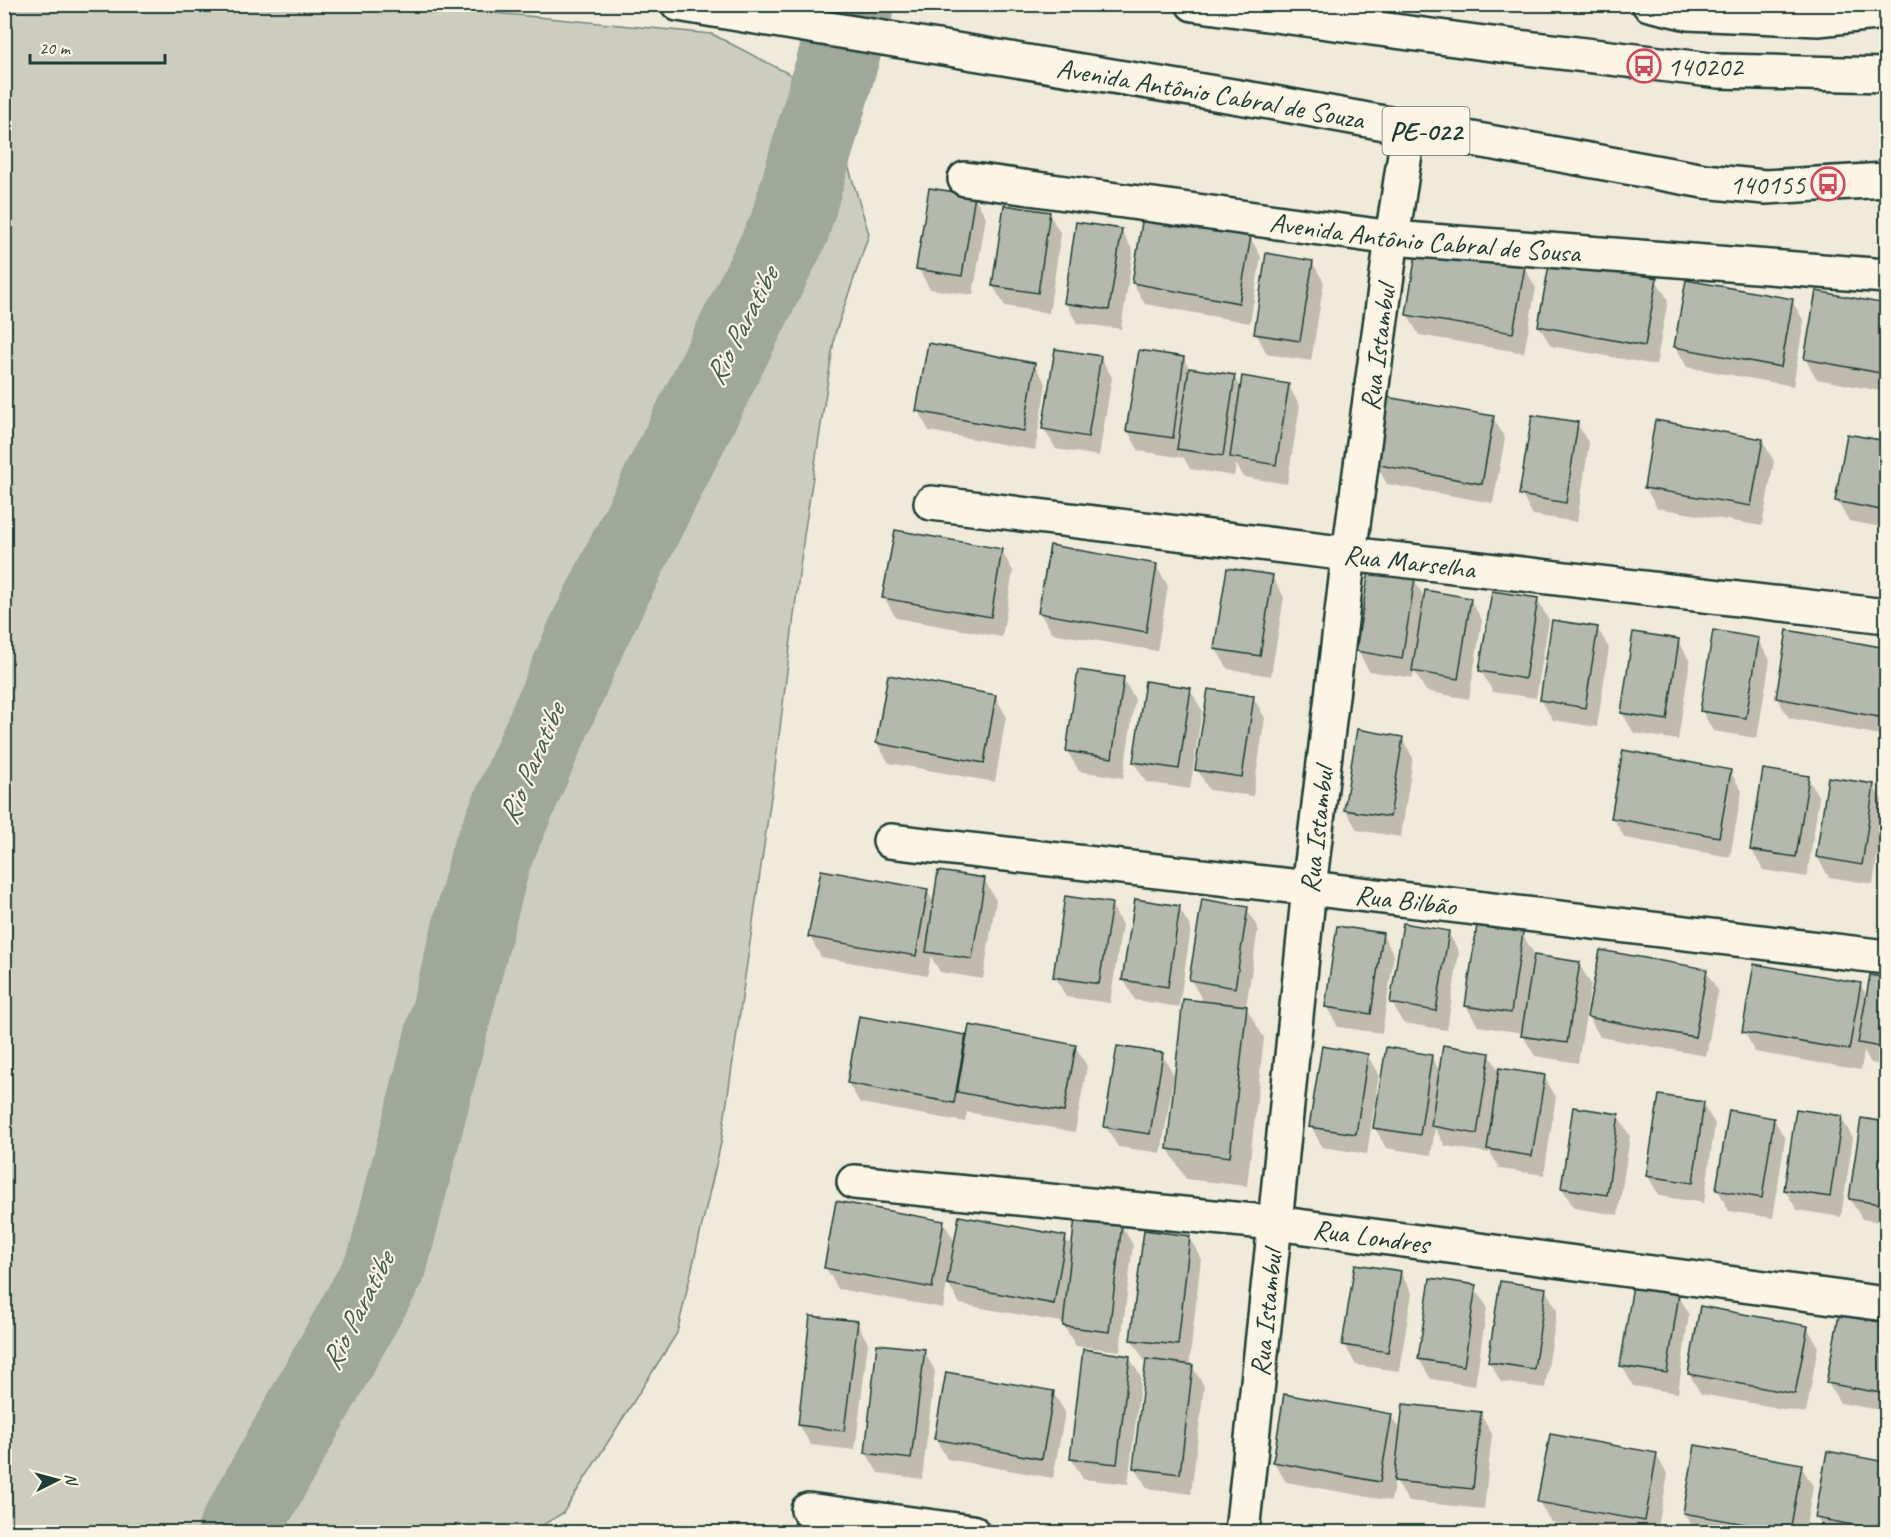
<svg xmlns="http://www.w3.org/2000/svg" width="1891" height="1537" font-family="Caveat,sans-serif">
<rect width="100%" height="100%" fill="#efeada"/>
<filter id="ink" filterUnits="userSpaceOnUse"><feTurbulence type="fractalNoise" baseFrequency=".0167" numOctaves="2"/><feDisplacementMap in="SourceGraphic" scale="12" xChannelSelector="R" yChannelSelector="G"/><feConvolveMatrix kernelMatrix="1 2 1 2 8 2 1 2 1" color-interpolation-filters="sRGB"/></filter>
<g filter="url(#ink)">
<!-- green -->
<path fill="#cccdbf" stroke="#76857a" stroke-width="1.5" d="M402,4L712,34L826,93L869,234L835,334L804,535L774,776L721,1143L677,1333L563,1513L531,1532H5V5Z"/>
<!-- shadow -->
<path fill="#0003" d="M974,196L986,217L973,295L930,289L918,268Z
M1049,214L1061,234L1049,313L1005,306L993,286Z
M1121,230L1133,251L1121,329L1077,323L1065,302Z
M1250,237L1261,257L1250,323L1145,304L1133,283Z
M1312,262L1324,282L1311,361L1267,354L1256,333Z
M1524,267L1536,288L1524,353L1419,335L1407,314Z
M1656,280L1668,300L1656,365L1551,346L1539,326Z
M1817,293L1886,305V392L1817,379L1805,359Z
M1792,301L1804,321L1793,386L1687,367L1676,347Z
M1100,357L1112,377L1099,456L1056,449L1044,429Z
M1184,359L1190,370L1234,377L1242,389L1288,385L1300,406L1287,484L1244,477L1236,464L1234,476L1190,469L1184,458L1139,451L1128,431Z
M1034,364L1046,384L1035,450L929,431L918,411Z
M1493,418L1505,438L1493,503L1387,484L1376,464Z
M1577,423L1589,444L1577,522L1533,515L1521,494Z
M1848,436L1886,443V528L1849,521L1837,501Z
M1762,440L1774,461L1762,526L1657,508L1645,487Z
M1001,550L1013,571L1002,637L896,618L884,597Z
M1156,566L1168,586L1157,651L1052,633L1040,613Z
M1272,577L1284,597L1271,676L1228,669L1216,649Z
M1414,579L1425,599H1470L1482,620L1469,699L1426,691L1414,671L1413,678L1369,671L1358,651Z
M1537,599L1549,620L1536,698L1493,692L1481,671Z
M1597,628L1609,648L1597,727L1553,720L1541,700Z
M1788,632L1886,649V736L1789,718L1777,698Z
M1758,640L1770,660L1757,738L1713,731L1702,711Z
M1678,641L1690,661L1678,740L1634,733L1622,713Z
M1123,679L1135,699L1123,778L1079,771L1067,751Z
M1190,690L1202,710L1190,789L1146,782L1134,762Z
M995,696L1006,716L995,782L889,763L877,743Z
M1253,697L1265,718L1253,796L1209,790L1197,769Z
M1402,738L1413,758L1401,837L1357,830L1346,810Z
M1730,771L1742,791L1730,857L1625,838L1613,818Z
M1808,778L1819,798L1807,877L1763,870L1752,850Z
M1873,785L1885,805L1873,884L1829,877L1817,857Z
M984,879L996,900L983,979L940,972L931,957L927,976L821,957L810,937L927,891L935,904Z
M1111,904L1122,925L1110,1003L1066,997L1055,976Z
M1179,908L1191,928L1179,1007L1135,1000L1124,980Z
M1247,909L1258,929L1246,1007L1264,1038L1247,1186L1186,1179L1168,1149L1204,1003L1191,980Z
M1448,932L1459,952L1447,1030L1403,1023L1392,1003Z
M1382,934L1394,955L1382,1033L1338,1027L1326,1006Z
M1522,934L1534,954V957L1579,964L1591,984L1578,1063L1535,1056L1523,1036V1033L1478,1026L1466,1006Z
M1706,971L1718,991L1706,1056L1600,1037L1589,1017Z
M1871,976L1886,979V1066L1871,1063L1864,1051L1861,1070L1755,1052L1744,1031L1860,985L1868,997Z
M860,1018L968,1037L1075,1046L1087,1066L1075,1132L967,1112L965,1122L860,1103L848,1083Z
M1162,1054L1174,1075L1161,1153L1118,1147L1106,1126Z
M1489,1054L1500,1073L1544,1076L1556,1097L1544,1175L1500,1169L1489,1150V1153L1445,1146L1435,1128L1431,1155L1386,1148L1375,1128L1431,1056L1441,1073Z
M1367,1055L1379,1075L1367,1154L1322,1147L1311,1126Z
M1703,1104L1715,1124L1704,1203L1659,1196L1648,1176Z
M1618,1116L1630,1136L1618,1215L1574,1208L1562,1188Z
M1841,1118L1853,1138L1841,1217L1797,1210L1785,1190Z
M1774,1119L1785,1139L1773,1218L1729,1211L1718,1190Z
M1862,1120L1886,1124V1223L1862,1219L1850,1199Z
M943,1222L956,1243L1065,1237L1073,1250L1121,1224L1133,1245L1120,1351L1076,1346L1064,1326L1065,1323L960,1304L947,1282L943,1308L838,1289L826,1268Z
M1189,1237L1201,1258L1189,1366H1192L1204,1386L1191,1494L1147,1488L1135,1467L1147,1360H1144L1132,1340Z
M1400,1272L1412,1293L1399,1371L1356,1365L1344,1344Z
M1475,1287L1487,1307L1475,1386L1431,1379L1419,1359Z
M1545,1289L1557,1310L1545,1388L1501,1382L1489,1361Z
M1678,1294L1689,1314L1678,1393L1633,1386L1622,1365Z
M1840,1317L1886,1325V1411L1840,1403L1828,1383Z
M857,1323L868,1343L855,1450L811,1445L799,1425Z
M1807,1327L1818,1347L1806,1413L1701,1394L1689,1374Z
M924,1351L935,1371L922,1479L878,1473L866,1453Z
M1129,1357L1141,1377L1128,1484L1083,1479L1071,1458Z
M1053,1392L1065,1412L1053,1478L947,1459L936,1439Z
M1480,1414L1492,1434L1484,1509L1408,1501L1395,1479L1391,1501L1286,1482L1274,1462L1391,1415L1401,1433Z
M1828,1453L1886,1463V1532H1825L1817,1518Z
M1656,1455L1668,1475L1657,1532H1609L1551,1522L1539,1502Z
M1801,1466L1813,1486L1805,1532H1696L1684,1513Z
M795,1525L839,1531L840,1532H794Z"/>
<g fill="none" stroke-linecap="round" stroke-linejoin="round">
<!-- river -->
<path stroke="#9fa89a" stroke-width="81" d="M238,1532L387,1264L491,857L588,633L789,229L854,4"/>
</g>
<!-- building -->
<path fill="#b5b9ad" stroke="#1f3d34" stroke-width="1.5" d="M929,188L975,195L962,276L916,269Z
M1004,205L1050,212L1038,293L992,286Z
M1143,216L1251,236L1239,303L1132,283Z
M1076,222L1122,229L1109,310L1064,303Z
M1417,247L1525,266L1513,333L1406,315Z
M1266,253L1313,261L1300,341L1254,334Z
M1550,259L1657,278L1645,346L1538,326Z
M1686,280L1793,299L1781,367L1674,347Z
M1816,291L1886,304V374L1804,359Z
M928,343L1035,363L1024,431L916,411Z
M1055,349L1101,356L1088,437L1042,429Z
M1139,350L1184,357L1173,438L1126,431Z
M1189,368L1235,375L1223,456L1177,449Z
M1242,376L1289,384L1276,465L1230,457Z
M1386,397L1494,416L1482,484L1374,464Z
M1532,415L1578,422L1566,503L1519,495Z
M1655,420L1763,439L1751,506L1644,488Z
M1847,434L1886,441V511L1835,501Z
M895,530L1002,549L991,617L882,598Z
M1050,545L1157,564L1146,632L1038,613Z
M1227,568L1273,575L1260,656L1214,649Z
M1369,571L1415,578L1402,659L1356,651Z
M1425,590L1471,598L1458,679L1412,671Z
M1492,591L1538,598L1525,679L1479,671Z
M1552,620L1598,627L1585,708L1540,700Z
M1713,630L1759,638L1746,718L1700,711Z
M1787,630L1886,648V701L1884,718L1776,698Z
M1633,632L1679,639L1667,720L1621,713Z
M1078,670L1124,677L1112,758L1066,751Z
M888,675L996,695L984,763L876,743Z
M1145,681L1191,688L1179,769L1133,762Z
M1208,689L1254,696L1242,777L1195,770Z
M1357,729L1403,737L1390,817L1344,810Z
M1623,750L1731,770L1719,837L1611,818Z
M1763,769L1809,776L1796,857L1750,850Z
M1828,777L1874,784L1862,865L1816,857Z
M821,870L928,889L916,956L808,937Z
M938,871L985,878L972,959L926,952Z
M1065,896L1112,903L1099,984L1053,977Z
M1135,899L1180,906L1168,987L1122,980Z
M1202,899L1248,907L1235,988L1189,980Z
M1403,923L1449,931L1436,1011L1390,1003Z
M1477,925L1523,932L1511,1013L1465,1006Z
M1337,926L1383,933L1371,1014L1325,1007Z
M1600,950L1707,969L1695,1037L1587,1017Z
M1534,955L1580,962L1567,1043L1521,1036Z
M1754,964L1861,983L1849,1050L1742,1032Z
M1870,975L1886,978V1048L1858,1043Z
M1183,999L1247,1006L1230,1157L1167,1149Z
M859,1016L966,1035L954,1103L847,1083Z
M969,1025L1076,1045L1064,1112L957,1092Z
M1443,1045L1490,1053L1477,1134L1431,1126Z
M1117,1046L1163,1053L1150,1134L1104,1127Z
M1322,1046L1368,1054L1356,1134L1309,1127Z
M1386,1047L1432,1055L1420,1135L1373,1128Z
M1499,1068L1545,1075L1532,1156L1487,1149Z
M1659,1095L1704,1102L1693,1183L1646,1176Z
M1573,1107L1619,1114L1607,1195L1561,1188Z
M1796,1109L1842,1116L1830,1197L1784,1190Z
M1729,1110L1774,1118L1762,1198L1716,1190Z
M1861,1118L1886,1122V1205L1849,1199Z
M836,1201L944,1221L932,1288L824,1268Z
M959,1216L1066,1236L1054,1304L947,1284Z
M1075,1217L1122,1223L1109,1332L1063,1326Z
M1144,1230L1190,1236L1178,1345L1130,1340Z
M1355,1264L1401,1271L1388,1352L1342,1345Z
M1430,1278L1476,1285L1464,1366L1418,1359Z
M1500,1281L1546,1288L1534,1369L1488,1362Z
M1633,1285L1679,1293L1667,1373L1620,1366Z
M1700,1306L1808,1326L1795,1394L1688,1374Z
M1839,1315L1886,1323V1394L1826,1383Z
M810,1316L858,1321L844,1431L798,1425Z
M877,1344L925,1349L911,1459L865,1453Z
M1083,1349L1130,1356L1117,1464L1070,1459Z
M1146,1359L1193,1365L1180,1474L1133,1468Z
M946,1372L1054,1391L1042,1459L934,1439Z
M1284,1394L1392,1414L1380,1482L1273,1462Z
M1403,1404L1481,1412L1473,1489L1394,1481Z
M1550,1434L1657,1453L1645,1521L1537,1502Z
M1695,1445L1802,1464L1790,1532L1683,1513Z
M1827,1451L1886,1462V1531L1815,1518Z
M794,1524L840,1529V1532H793Z"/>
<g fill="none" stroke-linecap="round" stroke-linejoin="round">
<!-- minor casing -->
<g stroke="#1f3d34" stroke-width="38">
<g id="minor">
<path d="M1649,4L1688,13L1818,19L1886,12"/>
<path id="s1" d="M965,179L1392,238L1886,276"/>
<path id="s2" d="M931,503L1349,554L1886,616"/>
<path id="s3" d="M890,841L1309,888L1886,957"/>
<path id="s4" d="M854,1182L1275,1223L1886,1304"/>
<path d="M808,1510L972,1532"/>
<path id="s5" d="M1242,1532L1275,1223L1309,888L1349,554L1392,238L1409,128"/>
</g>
</g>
<!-- trunk casing -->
<g stroke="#1f3d34" stroke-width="38">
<g id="trunk">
<path id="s6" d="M678,4L1269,102L1704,181L1765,187L1886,180"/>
<path d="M1193,4L1484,43L1719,71L1886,75"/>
</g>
</g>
<!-- minor -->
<use href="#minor" stroke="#fcf5e5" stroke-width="33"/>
<!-- trunk -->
<use href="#trunk" stroke="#fcf5e5" stroke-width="33"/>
</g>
</g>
<!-- icons -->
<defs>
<g id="bus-ring" transform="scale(1.725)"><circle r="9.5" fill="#fcf5e5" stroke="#d1495b" stroke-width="1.5"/><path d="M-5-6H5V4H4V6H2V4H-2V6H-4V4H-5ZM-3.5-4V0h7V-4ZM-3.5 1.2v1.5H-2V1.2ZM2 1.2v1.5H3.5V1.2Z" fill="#d1495b"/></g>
</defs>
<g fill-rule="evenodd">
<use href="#bus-ring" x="1644" y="66"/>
<use href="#bus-ring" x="1828" y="184"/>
</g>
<g text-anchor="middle" stroke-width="4.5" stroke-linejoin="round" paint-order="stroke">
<!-- shield labels -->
<rect fill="#fcf5e5" stroke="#617469" stroke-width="1.5" x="1382.5" y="107" width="87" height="48" rx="4.5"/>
<g font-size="27" font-weight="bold" fill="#1f3d34">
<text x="1426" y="140">PE-022</text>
</g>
<!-- poi labels -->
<g font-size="28" fill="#1f3d34" stroke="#fcf5e5" text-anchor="start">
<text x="1667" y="76">140202</text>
<text x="1805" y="194" text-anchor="end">140155</text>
</g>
<!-- street labels -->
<g font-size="28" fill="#1f3d34" stroke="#fcf5e5">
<text dy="10" stroke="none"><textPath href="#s6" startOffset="540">Avenida Antônio Cabral de Souza</textPath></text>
<text dy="10" stroke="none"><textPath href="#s1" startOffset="464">Avenida Antônio Cabral de Sousa</textPath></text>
<text dy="10" stroke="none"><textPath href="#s5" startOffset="1192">Rua Istambul</textPath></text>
<text dy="10" stroke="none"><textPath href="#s2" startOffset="482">Rua Marselha</textPath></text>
<text dy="10" stroke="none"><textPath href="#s5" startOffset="706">Rua Istambul</textPath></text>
<text dy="10" stroke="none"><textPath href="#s3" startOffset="519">Rua Bilbão</textPath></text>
<text dy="10" stroke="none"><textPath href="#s4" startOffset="520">Rua Londres</textPath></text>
<text dy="10" stroke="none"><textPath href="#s5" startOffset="220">Rua Istambul</textPath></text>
</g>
<!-- water labels -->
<g font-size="30" font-style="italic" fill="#455d53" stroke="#fcf5e5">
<text transform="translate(741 326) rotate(-63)" y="10">Rio Paratibe</text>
<text transform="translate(531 764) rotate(-67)" y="10">Rio Paratibe</text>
<text transform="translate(357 1311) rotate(-63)" y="10">Rio Paratibe</text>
</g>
</g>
<!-- margin -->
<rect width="1891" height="1537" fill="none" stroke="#fcf5e5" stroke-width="24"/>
<rect x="12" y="12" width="1867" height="1513" fill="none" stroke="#1f3d34" stroke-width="2" filter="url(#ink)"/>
<!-- north arrow -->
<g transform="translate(57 1480) rotate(84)" stroke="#fcf5e5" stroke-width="4.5" paint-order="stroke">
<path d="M0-4.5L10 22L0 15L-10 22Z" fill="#1f3d34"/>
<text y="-9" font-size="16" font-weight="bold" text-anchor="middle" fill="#1f3d34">N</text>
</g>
<!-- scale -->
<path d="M30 54v9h135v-9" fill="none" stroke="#1f3d34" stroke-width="3"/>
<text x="39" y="54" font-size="18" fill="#1f3d34" stroke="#fcf5e5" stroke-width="4.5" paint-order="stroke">20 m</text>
</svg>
